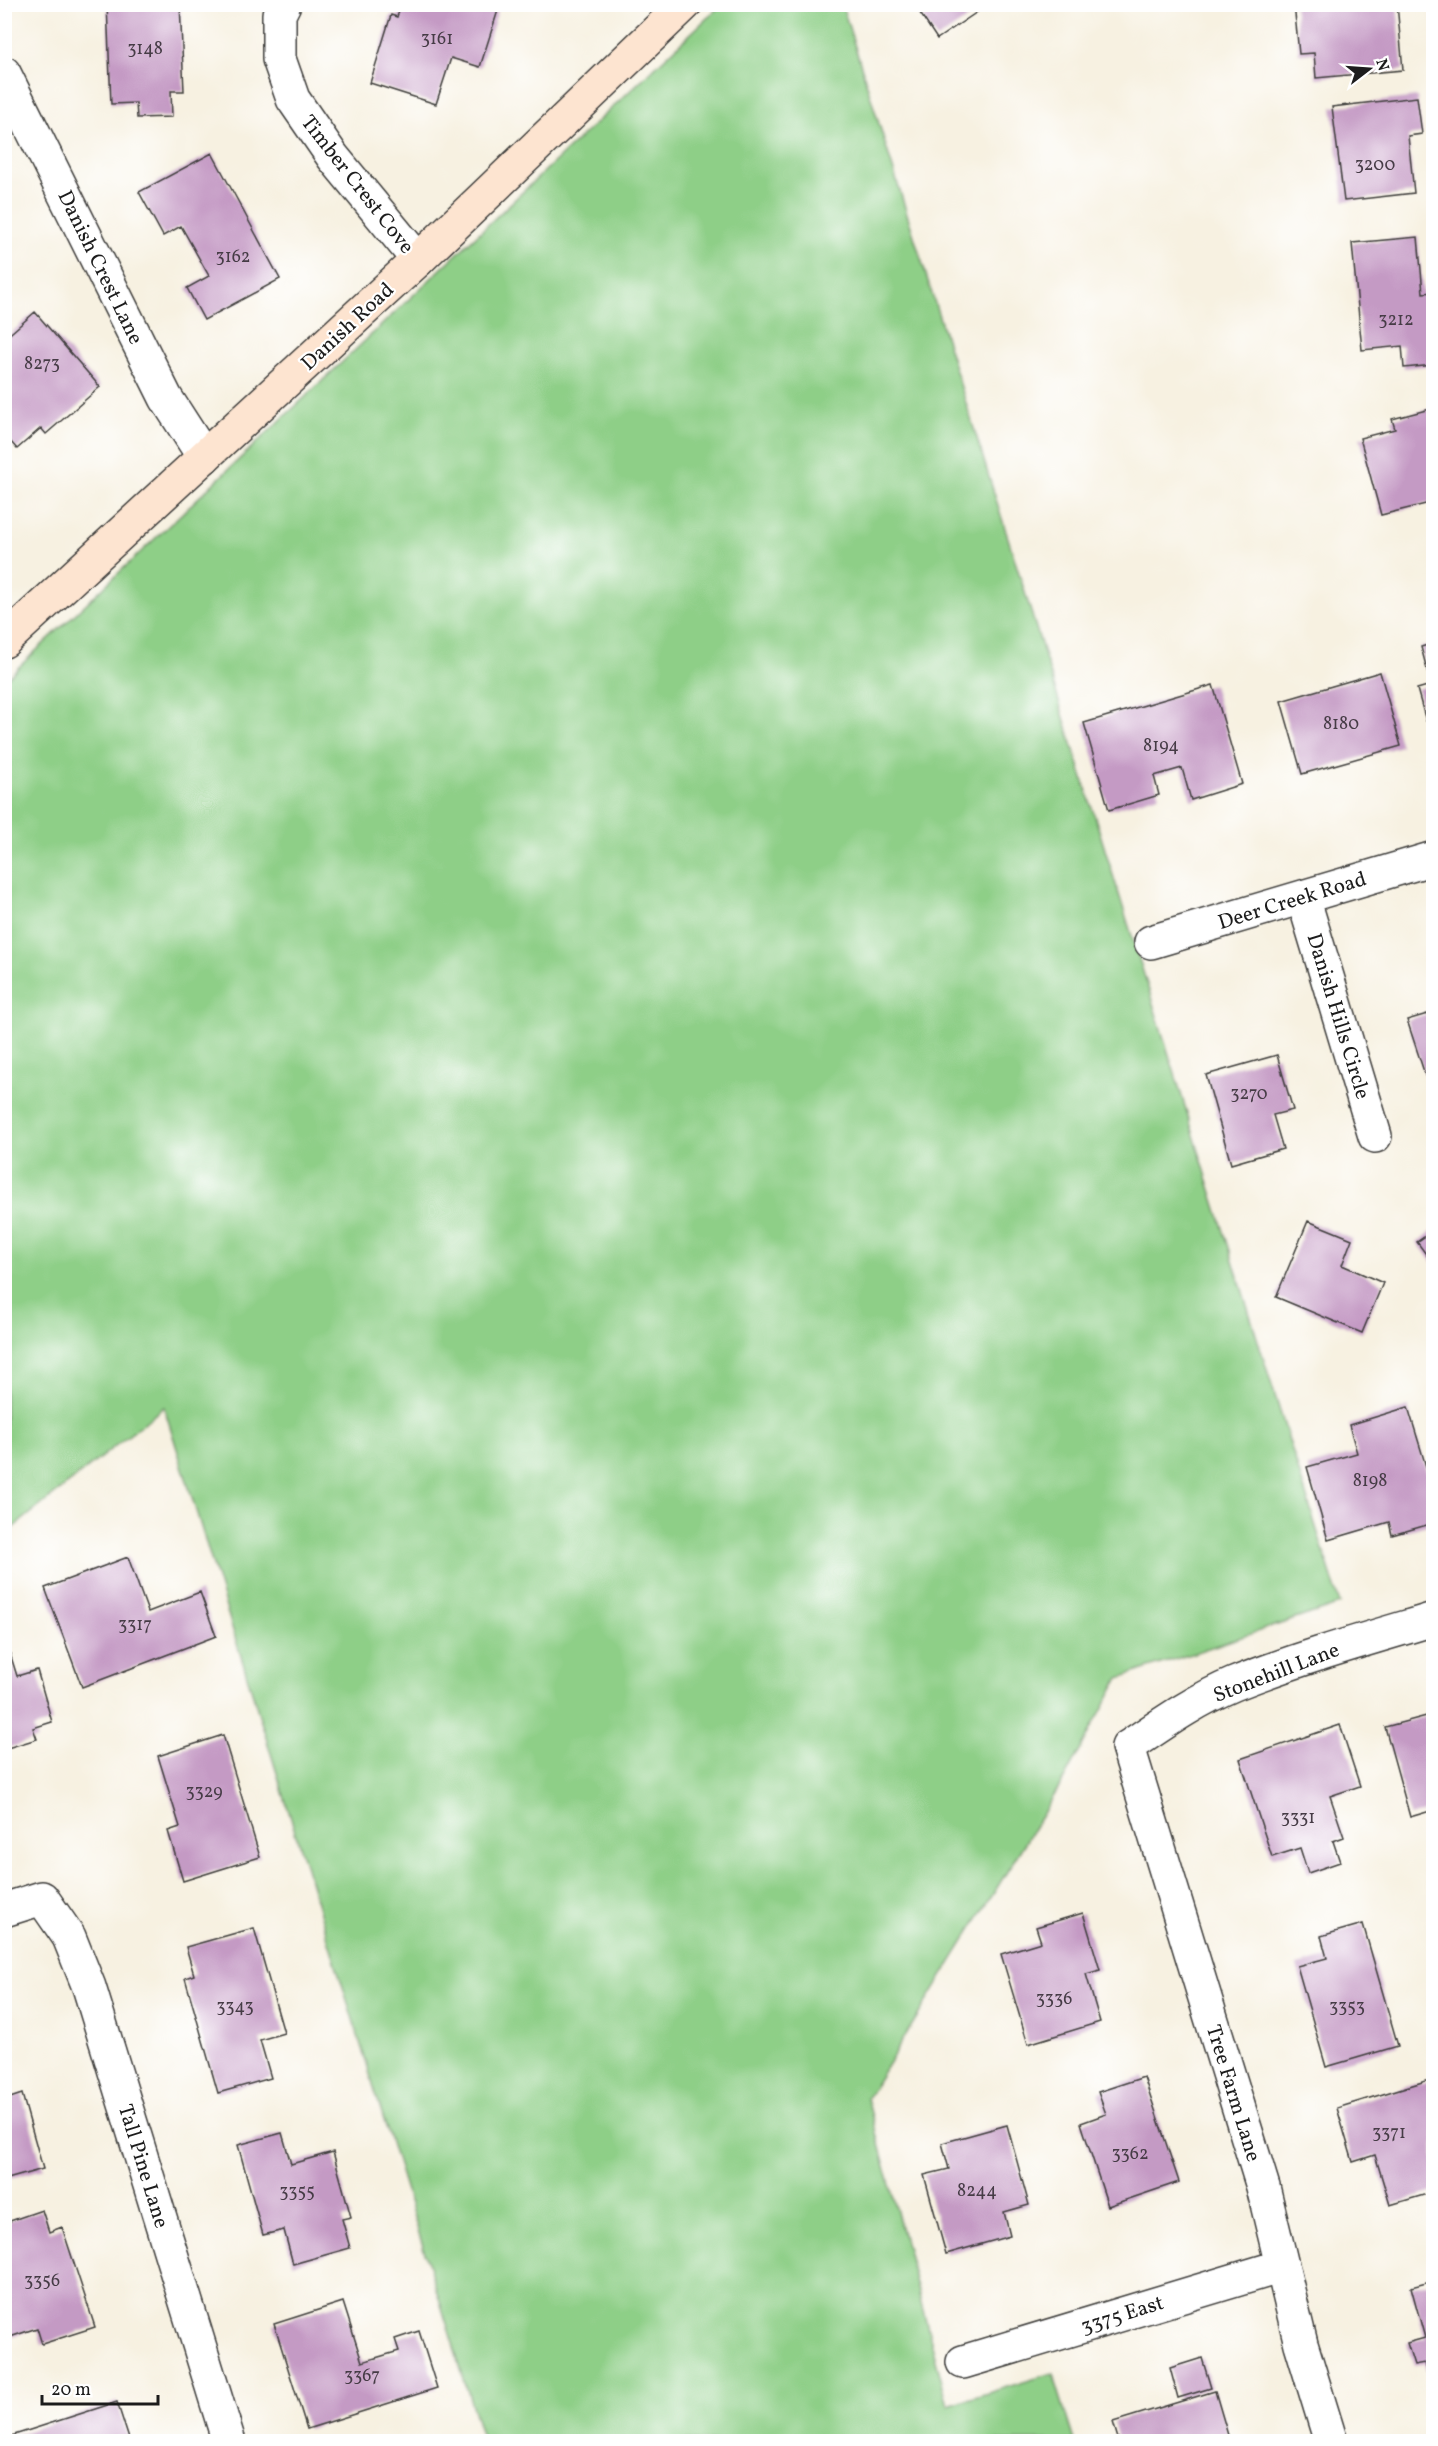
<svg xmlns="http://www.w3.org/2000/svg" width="1438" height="2446" font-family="Vollkorn,serif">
<rect width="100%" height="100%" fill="#fff"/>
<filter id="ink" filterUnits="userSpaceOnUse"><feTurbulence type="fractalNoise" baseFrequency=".0167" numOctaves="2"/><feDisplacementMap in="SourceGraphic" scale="12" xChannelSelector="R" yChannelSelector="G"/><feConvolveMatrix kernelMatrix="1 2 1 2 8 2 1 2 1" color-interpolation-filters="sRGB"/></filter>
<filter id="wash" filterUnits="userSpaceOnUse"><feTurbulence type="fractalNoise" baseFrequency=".008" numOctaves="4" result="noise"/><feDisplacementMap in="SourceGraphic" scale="24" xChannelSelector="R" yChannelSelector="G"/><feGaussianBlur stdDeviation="1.35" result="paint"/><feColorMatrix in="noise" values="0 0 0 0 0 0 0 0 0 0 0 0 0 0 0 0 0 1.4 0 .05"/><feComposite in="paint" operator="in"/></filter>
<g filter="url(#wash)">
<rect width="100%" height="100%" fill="#f7f1e1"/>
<!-- green -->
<path fill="#8ecf87" stroke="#557652" stroke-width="1.5" d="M721,5H842L1340,1604L1119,1678L1063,1781L867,2098L948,2405L1053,2373L1074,2441H483L164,1407L5,1534V680Z"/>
<g id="blocks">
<!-- building -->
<path fill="#c49ac4" d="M107,4H180L184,91H171L172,117L137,118L136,103L111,104Z
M401,4H500L480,67L451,58L436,104L370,83L391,15L397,17Z
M914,4H989L937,39Z
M1294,4H1397L1403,70L1316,78L1314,53L1299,54Z
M1417,97L1422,134L1408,136L1414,193L1344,201L1332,107Z
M212,153L280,279L204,320L187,288L209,276L181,226L163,236L139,192Z
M1418,237L1423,293L1434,292V365L1404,368L1402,346L1362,350L1352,243Z
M35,312L100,387L46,434L41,428L17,449L4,434V339Z
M1434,408V502L1381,515L1360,438L1395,429L1392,419Z
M1434,643V719L1426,721L1417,689L1431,685L1421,647Z
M1380,672L1401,746L1302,774L1281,701Z
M1213,685L1242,784L1191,800L1182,768L1154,776L1159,795L1109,810L1084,723Z
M1434,1012V1092L1431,1093L1407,1020Z
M1277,1055L1293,1110L1273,1115L1283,1149L1231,1164L1206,1075Z
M1308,1221L1352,1239L1342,1265L1383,1283L1362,1333L1276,1297Z
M1434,1230V1265L1417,1242Z
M1408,1407L1434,1493V1523L1392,1535L1389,1522L1328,1540L1307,1467L1357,1453L1349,1425Z
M128,1557L148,1612L200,1592L216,1636L82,1687L45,1588Z
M7,1644L17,1676L37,1670L52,1722L33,1728L37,1739L4,1749V1645Z
M1434,1714V1810L1410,1817L1385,1727Z
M1340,1725L1360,1786L1330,1796L1344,1837L1333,1841L1340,1862L1308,1873L1300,1848L1272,1857L1240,1759Z
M223,1735L260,1857L183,1881L168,1831L180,1827L158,1756Z
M1083,1913L1100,1970L1086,1974L1100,2022L1028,2044L1001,1954L1041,1942L1036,1927Z
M1363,1924L1398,2046L1326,2067L1297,1966L1327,1958L1321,1936Z
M254,1928L284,2033L260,2040L271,2078L218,2093L185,1978L194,1975L186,1947Z
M1144,2077L1179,2182L1108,2206L1081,2123L1106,2114L1098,2092Z
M1429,2080L1434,2094V2192L1390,2205L1375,2155L1353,2162L1337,2108Z
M22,2094L43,2169L4,2180V2100Z
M1007,2125L1029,2205L1004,2212L1010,2236L946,2254L924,2175L949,2169L942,2143Z
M282,2133L291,2164L333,2152L351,2217L342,2219L350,2248L293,2264L284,2230L263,2235L238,2145Z
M42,2210L49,2232L62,2227L95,2327L42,2344L37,2328L7,2338L4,2329V2223Z
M1434,2281V2395H1433L1424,2363L1414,2365L1407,2343L1425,2338L1411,2287Z
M343,2302L362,2362L399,2351L395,2339L419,2331L437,2388L307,2429L274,2324Z
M1202,2358L1211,2388L1178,2398L1170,2368Z
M1215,2391L1230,2442H1119L1113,2422Z
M117,2402L130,2442H10L8,2437Z"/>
</g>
</g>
<g filter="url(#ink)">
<use href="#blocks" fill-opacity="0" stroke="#3d3c3a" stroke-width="1.5"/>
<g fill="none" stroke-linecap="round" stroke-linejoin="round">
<!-- street casing -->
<g stroke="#3d3c3a" stroke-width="36">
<path id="street" d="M284,4L279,14V59L293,99L333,157L418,260
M4,73L166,398L204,457
M1303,897L1375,1136
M1151,942L1434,858
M4,1910L42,1898L69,1937L89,1987L229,2442
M963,2362L1282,2266
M1331,2442L1301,2344L1263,2187L1128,1747C1162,1724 1196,1700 1234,1684C1299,1658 1367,1639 1434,1619"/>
</g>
<!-- secondary casing -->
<g stroke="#3d3c3a" stroke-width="36">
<path id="secondary" d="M4,641L418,260L685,4"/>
</g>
<!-- street -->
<use href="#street" stroke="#fff" stroke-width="33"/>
<!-- secondary -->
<use href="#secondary" stroke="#fde4d0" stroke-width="33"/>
</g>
</g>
<g text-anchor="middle" stroke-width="4.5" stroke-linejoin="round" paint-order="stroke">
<!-- number labels -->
<g font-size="18" fill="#463c46">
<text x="437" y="44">3161</text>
<text x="145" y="54">3148</text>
<text x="1375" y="170">3200</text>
<text x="233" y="262">3162</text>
<text x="1396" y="325">3212</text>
<text x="42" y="369">8273</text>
<text x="1341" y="729">8180</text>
<text x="1161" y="751">8194</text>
<text x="1249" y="1099">3270</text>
<text x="1370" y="1486">8198</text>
<text x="135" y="1630">3317</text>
<text x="204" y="1797">3329</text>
<text x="1298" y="1823">3331</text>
<text x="1054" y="2004">3336</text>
<text x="235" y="2012">3343</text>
<text x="1347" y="2012">3353</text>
<text x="1389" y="2138">3371</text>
<text x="1130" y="2159">3362</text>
<text x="977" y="2196">8244</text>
<text x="297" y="2197">3355</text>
<text x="42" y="2286">3356</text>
<text x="362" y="2381">3367</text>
</g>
<!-- street labels -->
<g font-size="21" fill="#1c1c1c" stroke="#fff">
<text transform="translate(358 184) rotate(52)" y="7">Timber Crest Cove</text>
<text transform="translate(101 267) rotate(64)" y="7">Danish Crest Lane</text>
<text transform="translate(347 326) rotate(-43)" y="7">Danish Road</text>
<text transform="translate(1292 900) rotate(-17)" y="7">Deer Creek Road</text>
<text transform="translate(1339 1016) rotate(73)" y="7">Danish Hills Circle</text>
<text transform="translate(1276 1672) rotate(-21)" y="7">Stonehill Lane</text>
<text transform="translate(1234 2093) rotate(73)" y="7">Tree Farm Lane</text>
<text transform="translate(144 2166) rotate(73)" y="7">Tall Pine Lane</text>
<text transform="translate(1122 2314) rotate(-17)" y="7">3375 East</text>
</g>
</g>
<!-- margin -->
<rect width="1438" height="2446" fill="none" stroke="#fff" stroke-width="24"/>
<!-- north arrow -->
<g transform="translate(1369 69) rotate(73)" stroke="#ffffff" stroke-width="4.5" paint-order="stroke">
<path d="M0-4.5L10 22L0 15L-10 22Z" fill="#1c1c1c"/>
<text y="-9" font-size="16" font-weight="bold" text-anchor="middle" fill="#1c1c1c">N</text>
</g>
<!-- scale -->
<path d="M42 2395v9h116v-9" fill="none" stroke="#1c1c1c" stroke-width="3"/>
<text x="51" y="2395" font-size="18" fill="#1c1c1c" stroke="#ffffff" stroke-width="4.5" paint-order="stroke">20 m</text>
</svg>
